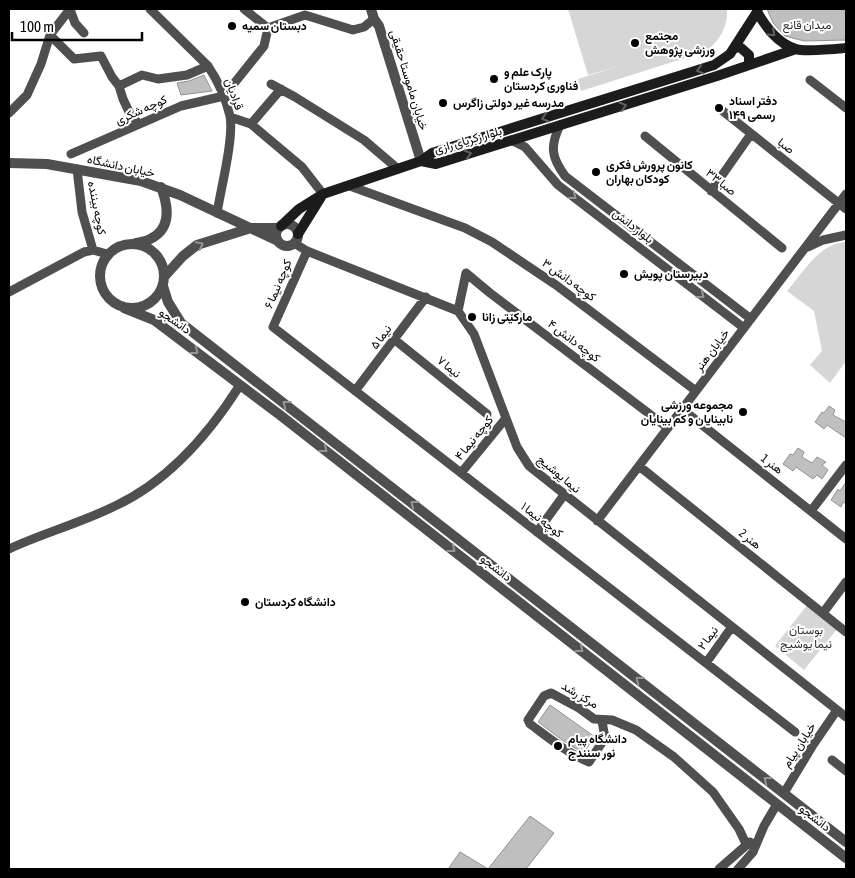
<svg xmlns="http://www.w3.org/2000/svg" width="855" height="878" font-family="'Asap Condensed',Vazirmatn,sans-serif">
<rect width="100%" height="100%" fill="#fff"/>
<!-- green -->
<path fill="#d6d6d6" d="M568,9H727C728,27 720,39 707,51L581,91L578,79L622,65L588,75Z
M846,242V361L830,383L810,365L822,351L814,311L787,291C803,273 819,243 846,242Z
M808,604L838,628L804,670L775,646Z"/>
<!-- building -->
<path fill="#bfbfbf" stroke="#939393" d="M767,9H846V40L804,41L785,36L773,23Z
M204,75L212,91L181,95L177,83L189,81Z
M829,406L835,410L833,415L846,422V438L827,425L824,429L815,422L822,412L824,413Z
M798,448L804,452L802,457L812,463L817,457L826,462L822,465L828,470L822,479L817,475L813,479L796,467L793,471L783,464L790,454L793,455Z
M846,482V504L843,502L841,507L831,500L838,489L840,491Z
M550,705L595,737L583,753L562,740L538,722Z
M530,816L554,833L526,869H488Z
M460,852L488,869H448Z"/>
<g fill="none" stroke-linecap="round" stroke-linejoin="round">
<!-- minor -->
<path stroke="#4f4f4f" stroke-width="9" d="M70,9L75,23L84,33
M150,9L208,66C218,81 226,99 230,116C234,138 221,188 217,213
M244,9L268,28
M50,35L74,59L101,56L112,77L119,86L123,99L130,114L138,123
M810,80L846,108
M271,84L295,97L364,140L398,169
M119,86L142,75L158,79L187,75L208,66
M719,108L846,209
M9,113L27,95L41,64L50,35L70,9
M230,117L251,124L302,167L323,194
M251,124L281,89
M560,125C550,146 551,157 565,176L751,319
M645,136L782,248
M511,140L525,147L558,185L744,328
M71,154L181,106L224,96L264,46L268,28L305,15L353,30L364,27L374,19
M77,169L82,212L93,250
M350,186L465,228L492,242L556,285L696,391
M711,191L751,134
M294,243L307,251L458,311L474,334L517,447L529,466L846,717
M808,247L823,240L846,235
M307,251L273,327L795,732
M9,292L84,252L93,250L107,254
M458,311L466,273L490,293L668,428
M395,340L487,414
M355,391L426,297
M682,409L846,539
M639,466L846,632
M461,473L506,418
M811,511L846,465
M597,521L846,194
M537,532L564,495
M9,549C43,533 81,523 115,506C169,481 209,434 240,385
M823,613L846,582
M706,663L731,628
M602,721L605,738L589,762C567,753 549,738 530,724L528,720L544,696L551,693L579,708L594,719L612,720L636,730L674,757L713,792L739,829L746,844
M832,760L846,771
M784,793L813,745L837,710
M719,869L750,842
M738,869L753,852L764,826L777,804"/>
<!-- tertiary -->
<path stroke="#4f4f4f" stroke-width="10" d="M371,9L374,19L379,26L421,161
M9,163L47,164L141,181L180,195L278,241
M276 235a11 11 0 1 1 22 0a11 11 0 1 1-22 0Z
M136,243C141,242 148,241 152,238C172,227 168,205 161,187
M100 276a32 32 0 1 1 64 0a32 32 0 1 1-64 0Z
M164,277L183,256L197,245L251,228H279
M163,286L168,302L181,323L846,842
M124,308L154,320L280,415L846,858"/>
<!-- secondary -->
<path stroke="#1c1c1c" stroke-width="10" d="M758,9L757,12C766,27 778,44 796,49C804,52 835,49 846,48
M735,47L741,48L749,55V65
M421,161L436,164L717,76L796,49
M281,226L299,209L323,194L421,161L432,153L714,65L730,54L757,12
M298,234L321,197"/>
</g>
<!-- one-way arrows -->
<defs><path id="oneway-chevron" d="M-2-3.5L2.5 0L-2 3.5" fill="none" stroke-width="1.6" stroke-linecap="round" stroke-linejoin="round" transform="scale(1.25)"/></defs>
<g stroke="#606060">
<use href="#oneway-chevron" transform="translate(772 33) rotate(43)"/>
<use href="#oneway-chevron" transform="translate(700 70) rotate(163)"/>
<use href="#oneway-chevron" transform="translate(623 106) rotate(-17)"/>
<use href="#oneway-chevron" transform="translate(545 118) rotate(163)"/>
<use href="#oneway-chevron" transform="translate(468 154) rotate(-17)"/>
</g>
<g stroke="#959595">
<use href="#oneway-chevron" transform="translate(573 196) rotate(38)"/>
<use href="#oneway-chevron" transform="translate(200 245) rotate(-26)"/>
<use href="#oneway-chevron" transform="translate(701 295) rotate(38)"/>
<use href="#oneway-chevron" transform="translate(195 351) rotate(37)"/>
<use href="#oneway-chevron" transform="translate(286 404) rotate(-142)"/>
<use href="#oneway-chevron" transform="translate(324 449) rotate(38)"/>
<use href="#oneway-chevron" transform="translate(414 504) rotate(-142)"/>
<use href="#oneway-chevron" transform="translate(452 549) rotate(38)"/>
<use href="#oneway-chevron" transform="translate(580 649) rotate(38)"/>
<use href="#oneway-chevron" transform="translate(639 680) rotate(-142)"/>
<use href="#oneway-chevron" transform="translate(767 780) rotate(-142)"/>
</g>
<!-- markers -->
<g fill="#000" stroke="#fff" stroke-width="2">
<circle cx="232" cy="26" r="5"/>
<circle cx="635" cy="43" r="5"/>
<circle cx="494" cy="79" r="5"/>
<circle cx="443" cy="103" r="5"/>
<circle cx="719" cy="108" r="5"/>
<circle cx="596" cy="172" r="5"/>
<circle cx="624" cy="274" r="5"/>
<circle cx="472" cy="317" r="5"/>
<circle cx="743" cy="412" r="5"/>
<circle cx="245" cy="602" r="5"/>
<circle cx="558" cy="746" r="5"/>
</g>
<g text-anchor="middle" stroke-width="4" stroke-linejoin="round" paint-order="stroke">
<!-- park labels -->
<g font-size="12" fill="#2d2d2d" stroke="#fff">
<text x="807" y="29">میدان قانع</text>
<text x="806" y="634">بوستان<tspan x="806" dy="14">نیما یوشیج</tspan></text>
</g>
<!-- poi labels -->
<g font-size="12" font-weight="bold" fill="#000" stroke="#fff" text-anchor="start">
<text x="242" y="30">دبستان سمیه</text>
<text x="645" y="40">مجتمع<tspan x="645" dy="14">ورزشی پژوهش</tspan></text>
<text x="504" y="76">پارک علم و<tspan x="504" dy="14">فناوری کردستان</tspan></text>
<text x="729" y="105">دفتر اسناد<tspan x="729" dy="14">رسمی ۱۴۹</tspan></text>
<text x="453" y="107">مدرسه غیر دولتی زاگرس</text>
<text x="606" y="169">کانون پرورش فکری<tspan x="606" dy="14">کودکان بهاران</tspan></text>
<text x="634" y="278">دبیرستان پویش</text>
<text x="482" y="321">مارکێتی زانا</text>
<text x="733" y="409" text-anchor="end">مجموعه ورزشی<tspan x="733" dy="14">نابینایان و کم بینایان</tspan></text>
<text x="255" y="606">دانشگاه کردستان</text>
<text x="568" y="743">دانشگاه پیام<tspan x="568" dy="14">نور سنندج</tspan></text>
</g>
<!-- street labels -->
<g font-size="12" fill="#000" stroke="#fff">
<text transform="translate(409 80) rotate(73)" y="4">خیابان ماموستا حقیقی</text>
<text transform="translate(234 94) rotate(70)" y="4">قرادیان</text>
<text transform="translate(141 110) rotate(-24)" y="4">کوچه شکری</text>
<text transform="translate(468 140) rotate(-16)" y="4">بلوار زکریای رازی</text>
<text transform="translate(786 146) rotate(38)" y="4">صبا</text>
<text transform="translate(121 166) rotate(12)" y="4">خیابان دانشگاه</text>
<text transform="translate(721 182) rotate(39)" y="4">۳۳ صبا</text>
<text transform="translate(97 208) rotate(79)" y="4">کوچه بیننده</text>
<text transform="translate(633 226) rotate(38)" y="4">بلوار دانش</text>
<text transform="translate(569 280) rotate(36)" y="4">کوچه دانش ۳</text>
<text transform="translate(278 284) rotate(-67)" y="4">کوچه نیما ۶</text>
<text transform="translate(175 321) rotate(35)" y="4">دانشجو</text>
<text transform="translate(381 337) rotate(-53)" y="4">نیما ۵</text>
<text transform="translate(574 341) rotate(37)" y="4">کوچه دانش ۴</text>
<text transform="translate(712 350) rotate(-53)" y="4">خیابان هنر</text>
<text transform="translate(449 367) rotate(39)" y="4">نیما ۷</text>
<text transform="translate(474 438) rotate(-51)" y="4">کوچه نیما ۴</text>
<text transform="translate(772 464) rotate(38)" y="4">هنر 1</text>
<text transform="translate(559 474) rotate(40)" y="4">نیما یوشیج</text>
<text transform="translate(542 520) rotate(38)" y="4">کوچه نیما ۱</text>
<text transform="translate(750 539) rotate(39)" y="4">هنر 2</text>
<text transform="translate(496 568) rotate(38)" y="4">دانشجو</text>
<text transform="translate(708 638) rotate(-54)" y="4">نیما ۲</text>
<text transform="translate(580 695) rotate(31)" y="4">مرکز رشد</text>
<text transform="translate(799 745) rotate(-57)" y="4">خیابان پیام</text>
<text transform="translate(815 818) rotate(38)" y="4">دانشجو</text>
</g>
</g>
<!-- border -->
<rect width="855" height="878" fill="none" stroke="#000000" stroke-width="20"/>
<!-- scale -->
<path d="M12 32v8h130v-8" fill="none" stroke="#000000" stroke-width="2.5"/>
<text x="20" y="32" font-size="15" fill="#000000" stroke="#ffffff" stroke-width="4" paint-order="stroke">100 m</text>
</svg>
